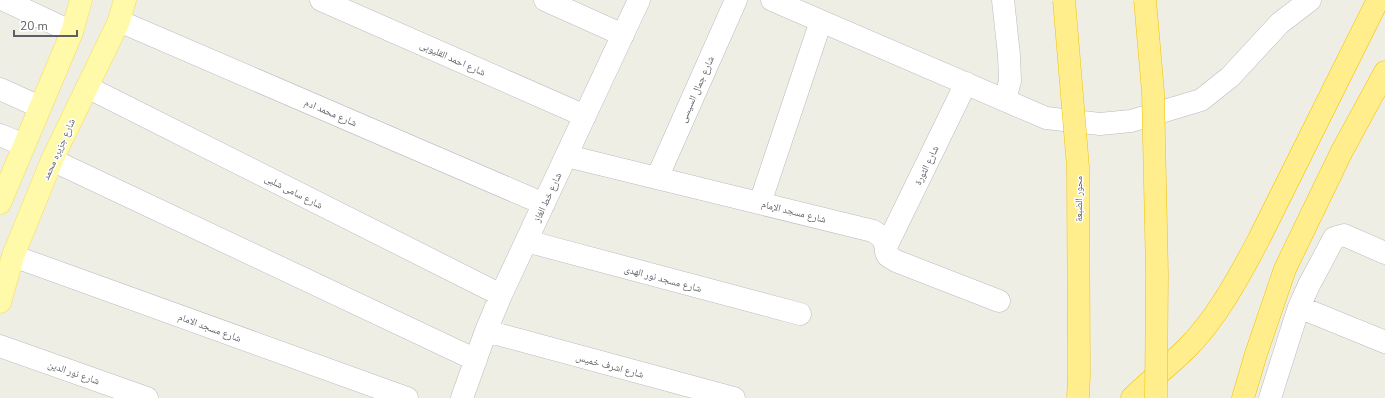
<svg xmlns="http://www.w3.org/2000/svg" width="1385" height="398" font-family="'Nunito Sans','Noto Naskh Arabic',sans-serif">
<rect width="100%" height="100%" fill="#efeee4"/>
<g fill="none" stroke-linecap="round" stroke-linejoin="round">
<!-- minor casing -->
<g stroke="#b9bbc1" stroke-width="23">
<path id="minor" d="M4,0L72,32
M321,0L585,116
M545,0L623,35
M772,0L1046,118L1100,124L1131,121L1201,100L1230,77L1280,23L1310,0
M1003,0L1009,55L1010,81L1005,100
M119,21L544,204
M87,87L501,295
M0,89L40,107
M0,135L24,145
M567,156L873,231L882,237L886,247V252L888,256L896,261L999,301
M52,160L476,360
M657,178L736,0
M760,203L821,21
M526,241L800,314
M886,247L966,83
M13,256L407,398
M1299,307L1385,342
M486,331L734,398
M0,346L147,398
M462,398L486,331L501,295L639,0
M1270,398L1299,307L1309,285L1334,238L1344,235L1385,253"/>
</g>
<!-- major casing -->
<g stroke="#f9dc53" stroke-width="23">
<path id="major" d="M0,203L72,32L81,0
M0,302L13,256L52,160L119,21L125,0"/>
</g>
<!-- highway casing -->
<g stroke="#f3c100" stroke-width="23">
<path id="highway" d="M1132,398C1149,381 1169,366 1186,349C1216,320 1240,275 1259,239L1378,0
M1243,398L1256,354L1285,269L1342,151L1385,72"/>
</g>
<!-- minor -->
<use href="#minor" stroke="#fff" stroke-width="22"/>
<!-- major -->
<use href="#major" stroke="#fffaa9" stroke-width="22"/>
<!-- highway -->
<use href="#highway" stroke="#ffee8b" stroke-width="22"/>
<!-- highway-bridge casing -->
<g stroke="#f3c100" stroke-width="23" stroke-linecap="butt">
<path id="highway-bridge" d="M1064,0L1078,167L1079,375L1078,398
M1145,0L1153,92L1157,273L1156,398"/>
</g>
<!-- highway-bridge -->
<use href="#highway-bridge" stroke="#ffee8b" stroke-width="22"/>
</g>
<g text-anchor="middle" stroke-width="3" stroke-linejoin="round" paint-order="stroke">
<!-- street labels -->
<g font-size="10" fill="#5c5f65" stroke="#fff">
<text transform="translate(453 58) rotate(24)" y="4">شارع احمد القليوبى</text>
<text transform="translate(696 89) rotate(-66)" y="4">شارع جمال السيسى</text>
<text transform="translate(331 112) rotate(23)" y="4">شارع محمد ادم</text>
<text transform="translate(58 149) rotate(-66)" y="4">شارع جزيره محمد</text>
<text transform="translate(926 165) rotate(-64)" y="4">شارع الثورة</text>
<text transform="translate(294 191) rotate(27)" y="4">شارع سامى شلبى</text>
<text transform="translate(547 197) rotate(-65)" y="4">شارع خط الغاز</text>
<text transform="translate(1078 199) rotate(-90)" y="4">محور الضبعة</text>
<text transform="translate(794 211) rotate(14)" y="4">شارع مسجد الإمام</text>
<text transform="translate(663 278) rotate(15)" y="4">شارع مسجد نور الهدى</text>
<text transform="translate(210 327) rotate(20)" y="4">شارع مسجد الامام</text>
<text transform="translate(610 365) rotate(15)" y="4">شارع اشرف خميس</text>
<text transform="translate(74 372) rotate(19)" y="4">شارع نور الدين</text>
</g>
</g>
<!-- scale -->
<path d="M14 30v6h63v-6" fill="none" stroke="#5c5f65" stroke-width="2"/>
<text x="20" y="30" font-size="12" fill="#5c5f65" stroke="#ffffff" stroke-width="3" paint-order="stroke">20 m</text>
</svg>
